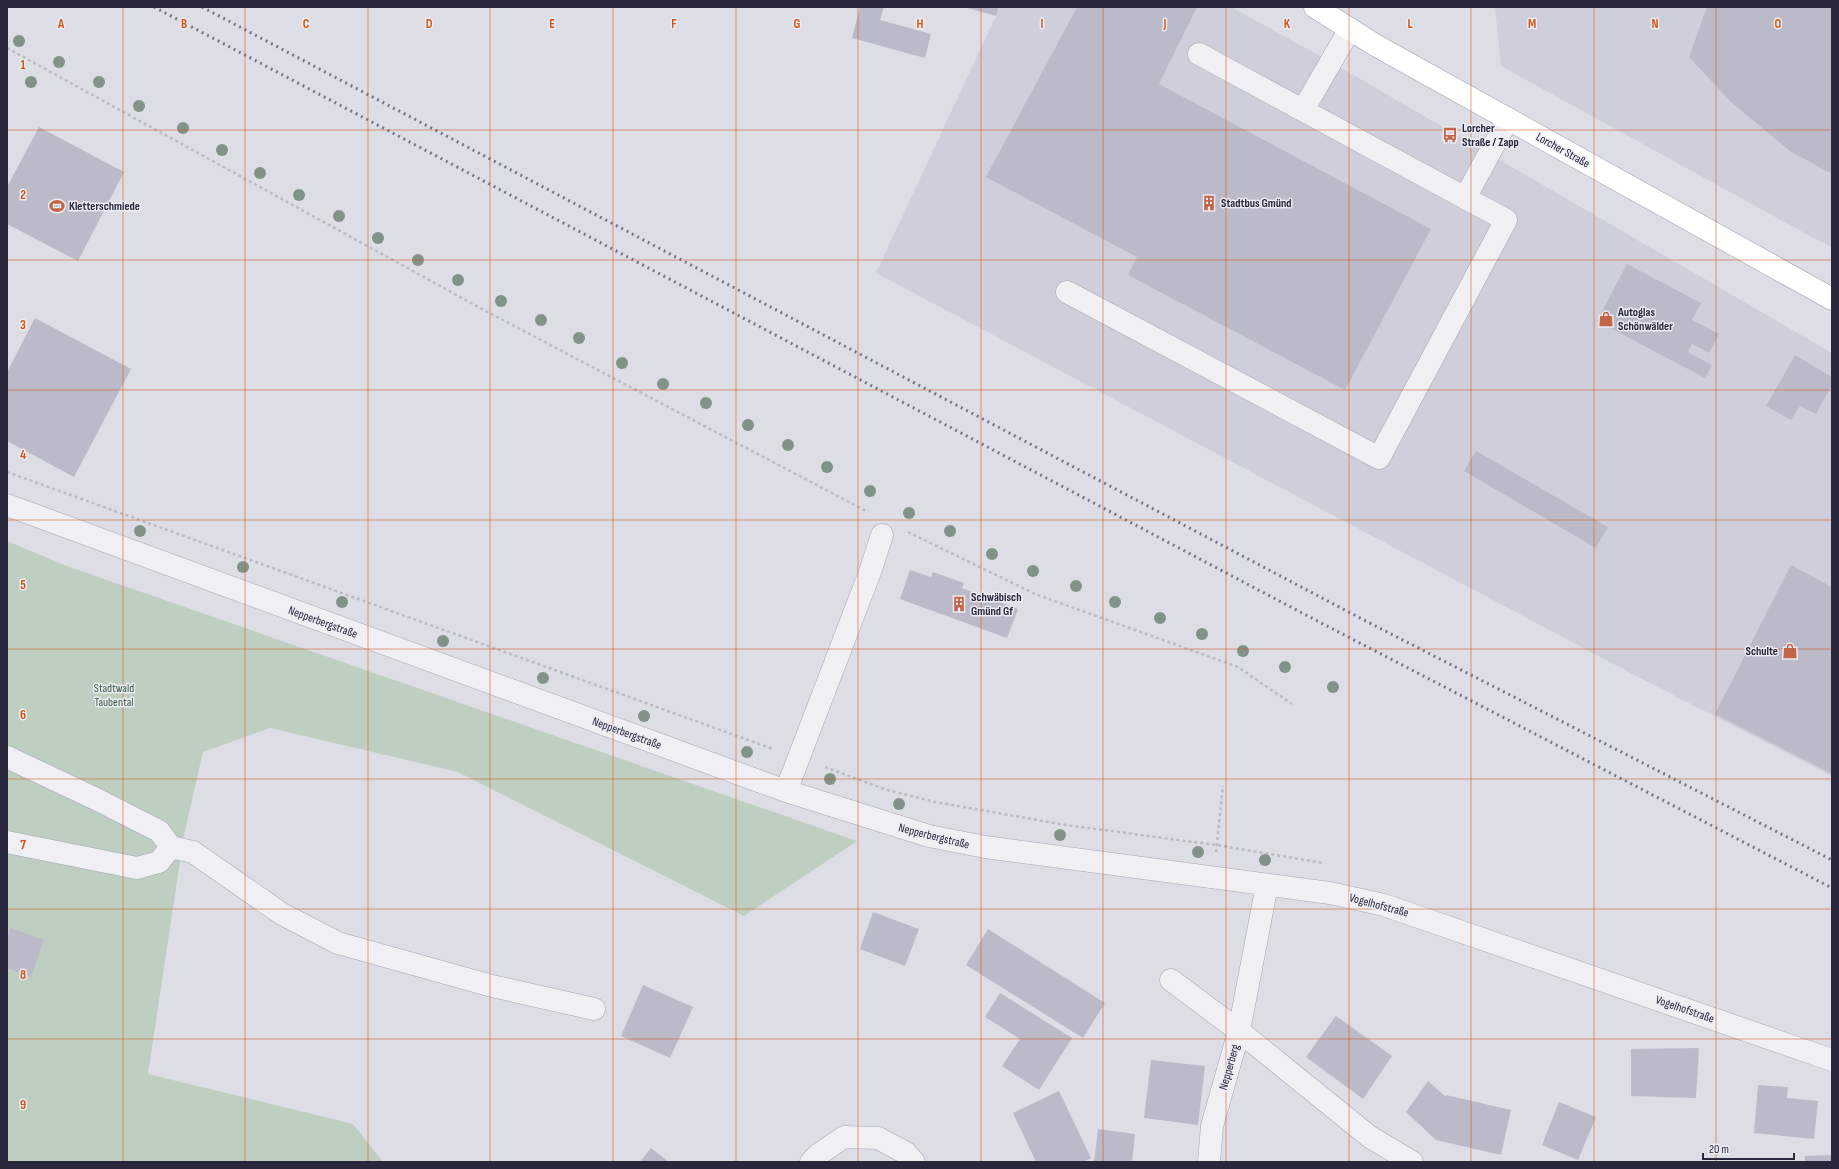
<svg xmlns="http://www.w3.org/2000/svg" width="1839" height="1169" font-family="'Sofia Sans Condensed',sans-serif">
<rect width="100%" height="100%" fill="#dddde6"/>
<!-- built -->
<path fill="#cfcfdb" d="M1000,7H1231L1331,62L1832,353V776L1638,677L876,273Z
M1495,7H1832V247L1819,241L1501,66Z"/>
<!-- green -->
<path fill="#becfc1" d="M7,541L64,565L857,841L744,916L458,772L270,728L203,752L184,835L148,1074L353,1124L383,1162H7Z"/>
<!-- building -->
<path fill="#bbbac8" d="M860,7H884L880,20L931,34L925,58L852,38Z
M964,7H999L996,16Z
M1077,7H1197L1159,84L1431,229L1345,390L1128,275L1137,257L986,177Z
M1707,7H1832V174L1790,151L1732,103L1689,57Z
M39,127L124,172L78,261L7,224V187Z
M1627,264L1701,303L1692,320L1719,334L1709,353L1692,344L1688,352L1712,365L1705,378L1597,321Z
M35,318L131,369L74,477L7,441V372Z
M1795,355L1832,377V385L1816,414L1800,406L1791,420L1766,406Z
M1476,451L1608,527L1596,548L1464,471Z
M1791,565L1832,587V774L1715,714Z
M910,570L931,577L933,572L964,583L962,588L1018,609L1007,638L900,599Z
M873,912L919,929L905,966L860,949Z
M11,928L44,940L31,977L7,968V939Z
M988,929L1105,1003L1083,1038L966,965Z
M643,985L693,1007L670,1058L621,1036Z
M1000,993L1072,1038L1039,1090L1002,1066L1020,1039L985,1017Z
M1336,1016L1392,1056L1363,1099L1306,1057Z
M1699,1048L1696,1098L1631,1096V1049Z
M1151,1060L1205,1066L1198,1125L1144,1118Z
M1428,1081L1446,1097V1095L1511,1110L1501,1155L1436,1140L1406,1112Z
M1758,1085L1788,1087L1787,1098L1818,1101L1814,1139L1754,1133Z
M1059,1091L1091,1158L1083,1162H1036L1013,1113Z
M1559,1102L1596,1117L1578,1160L1542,1145Z
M1098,1129L1135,1134L1132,1162H1094Z
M651,1148L669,1162H640Z
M1832,1155V1162H1805V1156Z"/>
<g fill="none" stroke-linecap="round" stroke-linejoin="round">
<!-- minor casing -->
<g stroke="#a7a6b3" stroke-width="23">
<path id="minor" d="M1303,110L1350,29
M1465,198L1508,119
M1067,292L1379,458L1506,220L1199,54
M7,505L786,791L929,836L985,847L1330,893L1384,905L1832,1060
M7,757L96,799L159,831L171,847L193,852L282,914L338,943L492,986L594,1009
M786,791L870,572L882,535
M7,842L137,868L159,862L171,847
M1171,980L1239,1031L1370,1137L1412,1162
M811,1162L819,1154L844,1137L878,1138L906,1153L914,1162
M1209,1162L1212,1126L1239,1031L1267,885"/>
</g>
<!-- major casing -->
<g stroke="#9d9db1" stroke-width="23">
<path id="major" d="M1315,7L1375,45L1832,299"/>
</g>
<!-- path -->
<path stroke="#bbbbc4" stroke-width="2.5" stroke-dasharray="3 3" stroke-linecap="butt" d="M7,48L482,309L868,512
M7,472L773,749
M908,532L1035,594L1238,667L1292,704
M825,767L884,789L935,802L1066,825L1216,845L1323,863
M1216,852L1223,786"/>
<!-- minor -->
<use href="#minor" stroke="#efeff4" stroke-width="22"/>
<!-- major -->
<use href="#major" stroke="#fff" stroke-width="22"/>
<!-- rail -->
<path stroke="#77778e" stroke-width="3" stroke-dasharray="2 4" stroke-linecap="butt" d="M154,7L1304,614L1832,888
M202,7L1360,618L1832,860"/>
</g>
<!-- trees -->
<g fill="#819388">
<circle cx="19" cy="41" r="6"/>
<circle cx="59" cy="62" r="6"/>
<circle cx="31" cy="82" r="6"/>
<circle cx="99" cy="82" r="6"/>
<circle cx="139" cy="106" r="6"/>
<circle cx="183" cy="128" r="6"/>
<circle cx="222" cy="150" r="6"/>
<circle cx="260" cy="173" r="6"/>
<circle cx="299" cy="195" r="6"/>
<circle cx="339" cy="216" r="6"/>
<circle cx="378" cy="238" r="6"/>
<circle cx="418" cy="260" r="6"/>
<circle cx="458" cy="280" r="6"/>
<circle cx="501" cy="301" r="6"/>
<circle cx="541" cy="320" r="6"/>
<circle cx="579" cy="338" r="6"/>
<circle cx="622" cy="363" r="6"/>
<circle cx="663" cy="384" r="6"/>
<circle cx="706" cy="403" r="6"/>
<circle cx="748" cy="425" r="6"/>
<circle cx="788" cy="445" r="6"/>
<circle cx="827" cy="467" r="6"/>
<circle cx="870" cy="491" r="6"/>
<circle cx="909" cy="513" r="6"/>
<circle cx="140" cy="531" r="6"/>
<circle cx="950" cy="531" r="6"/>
<circle cx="992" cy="554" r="6"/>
<circle cx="243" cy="567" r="6"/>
<circle cx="1033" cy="571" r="6"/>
<circle cx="1076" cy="586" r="6"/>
<circle cx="342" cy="602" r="6"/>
<circle cx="1115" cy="602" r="6"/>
<circle cx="1160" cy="618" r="6"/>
<circle cx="1202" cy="634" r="6"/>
<circle cx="443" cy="641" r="6"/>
<circle cx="1243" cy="651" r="6"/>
<circle cx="1285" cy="667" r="6"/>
<circle cx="543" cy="678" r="6"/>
<circle cx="1333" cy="687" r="6"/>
<circle cx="644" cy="716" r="6"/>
<circle cx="747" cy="752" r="6"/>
<circle cx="830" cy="779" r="6"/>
<circle cx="899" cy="804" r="6"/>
<circle cx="1060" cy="835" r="6"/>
<circle cx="1198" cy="852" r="6"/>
<circle cx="1265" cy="860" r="6"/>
</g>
<!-- grid -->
<path fill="none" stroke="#d55411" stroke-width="1" stroke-opacity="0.55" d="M123,7V1162M245,7V1162M368,7V1162M490,7V1162M613,7V1162M736,7V1162M858,7V1162M981,7V1162M1103,7V1162M1226,7V1162M1349,7V1162M1471,7V1162M1594,7V1162M1716,7V1162M7,130H1832M7,260H1832M7,390H1832M7,520H1832M7,649H1832M7,779H1832M7,909H1832M7,1039H1832"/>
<!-- icons -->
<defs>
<g id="bus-bare" transform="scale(1.2)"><path d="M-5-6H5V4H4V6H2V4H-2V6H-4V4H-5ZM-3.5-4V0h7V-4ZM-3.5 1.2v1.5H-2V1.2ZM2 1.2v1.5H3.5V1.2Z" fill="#c56547" stroke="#ececf4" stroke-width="2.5" paint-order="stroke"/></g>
<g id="building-bare" transform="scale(1.2)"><path d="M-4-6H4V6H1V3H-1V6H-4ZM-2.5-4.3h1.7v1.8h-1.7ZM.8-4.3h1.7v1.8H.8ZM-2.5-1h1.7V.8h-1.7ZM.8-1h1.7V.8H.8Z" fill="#c56547" stroke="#ececf4" stroke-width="2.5" paint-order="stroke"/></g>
<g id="stadium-bare" transform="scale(1.2)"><path d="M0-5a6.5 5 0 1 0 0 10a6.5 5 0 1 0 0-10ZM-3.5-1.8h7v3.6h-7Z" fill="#c56547" stroke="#ececf4" stroke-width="2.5" paint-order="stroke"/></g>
<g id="shop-bare" transform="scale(1.2)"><path d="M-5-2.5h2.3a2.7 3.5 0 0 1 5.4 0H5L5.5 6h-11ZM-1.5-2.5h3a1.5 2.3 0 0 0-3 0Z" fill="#c56547" stroke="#ececf4" stroke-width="2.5" paint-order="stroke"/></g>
</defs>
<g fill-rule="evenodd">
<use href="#bus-bare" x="1450" y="135"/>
<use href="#building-bare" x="1209" y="203"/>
<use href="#stadium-bare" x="57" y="206"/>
<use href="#shop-bare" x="1606" y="319"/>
<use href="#building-bare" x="959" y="604"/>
<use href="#shop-bare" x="1790" y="651"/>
</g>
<g text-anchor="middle" stroke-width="3" stroke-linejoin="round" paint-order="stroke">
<!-- poi labels -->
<g font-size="12" font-weight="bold" fill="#28273b" stroke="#ececf4" text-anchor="start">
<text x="1462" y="132">Lorcher<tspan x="1462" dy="14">Straße / Zapp</tspan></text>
<text x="1221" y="207">Stadtbus Gmünd</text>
<text x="69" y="210">Kletterschmiede</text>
<text x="1618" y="316">Autoglas<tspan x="1618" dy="14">Schönwälder</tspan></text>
<text x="971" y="601">Schwäbisch<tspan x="971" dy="14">Gmünd Gf</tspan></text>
<text x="1778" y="655" text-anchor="end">Schulte</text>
</g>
<!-- street labels -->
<g font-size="12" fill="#28273b" stroke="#ececf4">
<text transform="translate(1563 150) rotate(29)" y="4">Lorcher Straße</text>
<text transform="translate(323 622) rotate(20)" y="4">Nepperbergstraße</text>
<text transform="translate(627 733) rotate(20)" y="4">Nepperbergstraße</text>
<text transform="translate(934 836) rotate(14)" y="4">Nepperbergstraße</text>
<text transform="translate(1379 905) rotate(15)" y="4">Vogelhofstraße</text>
<text transform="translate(1685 1009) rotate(19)" y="4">Vogelhofstraße</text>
<text transform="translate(1229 1067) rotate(-74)" y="4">Nepperberg</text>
</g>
<!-- park labels -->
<g font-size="12" fill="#35563c" stroke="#ececf4">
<text x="114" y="692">Stadtwald<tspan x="114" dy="14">Taubental</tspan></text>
</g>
</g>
<g font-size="13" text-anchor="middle" font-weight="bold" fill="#d55411" stroke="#ececf4" stroke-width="3" stroke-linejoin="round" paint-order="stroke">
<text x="61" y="28">A</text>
<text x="184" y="28">B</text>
<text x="306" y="28">C</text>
<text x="429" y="28">D</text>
<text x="552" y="28">E</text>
<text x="674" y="28">F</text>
<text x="797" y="28">G</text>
<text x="920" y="28">H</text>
<text x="1042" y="28">I</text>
<text x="1165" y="28">J</text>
<text x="1287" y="28">K</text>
<text x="1410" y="28">L</text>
<text x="1532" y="28">M</text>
<text x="1655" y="28">N</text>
<text x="1778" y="28">O</text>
<text x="23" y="69">1</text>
<text x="23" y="199">2</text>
<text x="23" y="329">3</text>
<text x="23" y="459">4</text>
<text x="23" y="589">5</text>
<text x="23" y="719">6</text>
<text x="23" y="849">7</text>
<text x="23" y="979">8</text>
<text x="23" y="1109">9</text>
</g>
<!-- border -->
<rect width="1839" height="1169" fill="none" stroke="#28273b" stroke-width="16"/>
<!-- scale -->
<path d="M1703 1153v6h91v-6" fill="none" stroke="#28273b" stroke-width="2"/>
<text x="1709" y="1153" font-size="12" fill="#28273b" stroke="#ececf4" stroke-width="3" paint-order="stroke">20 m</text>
</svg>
